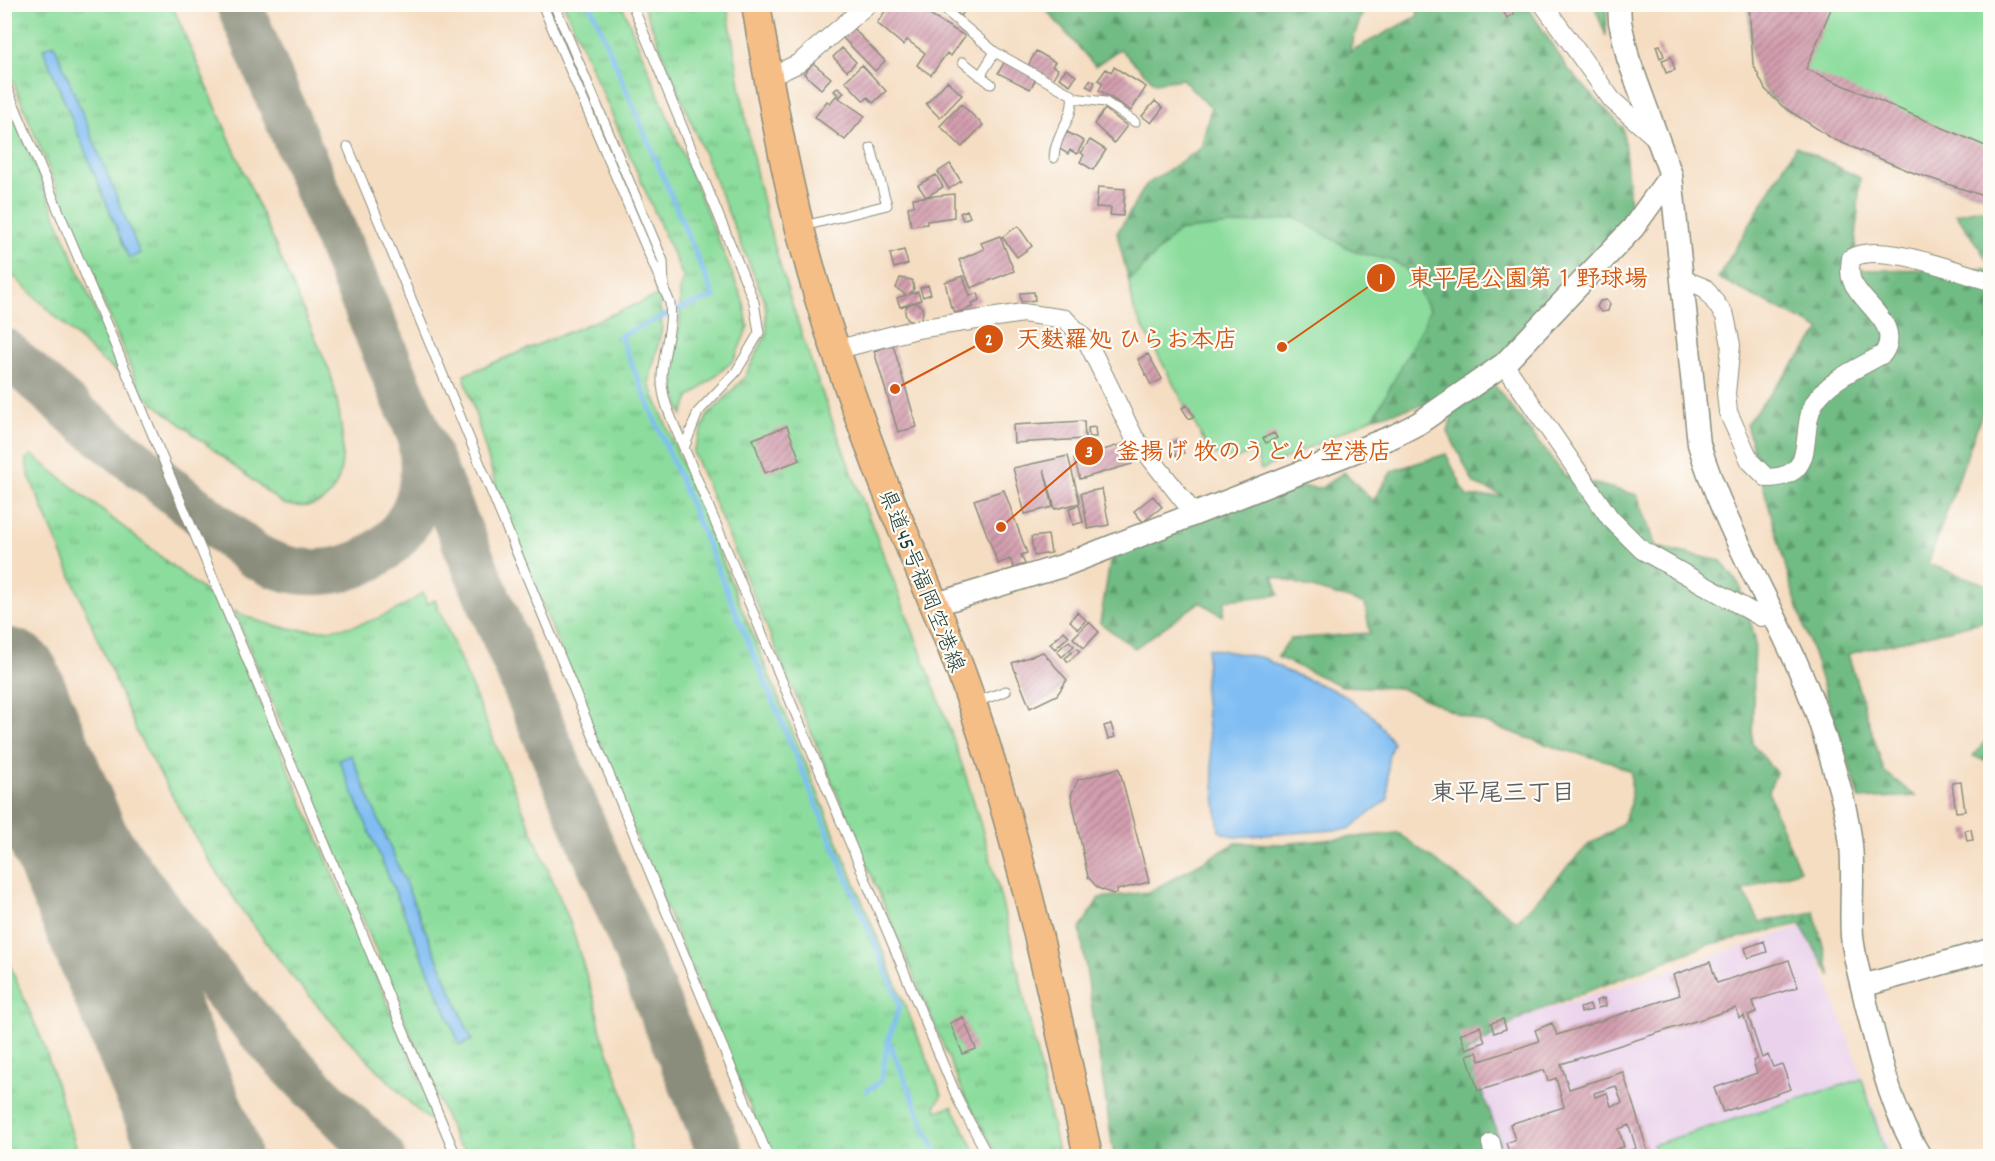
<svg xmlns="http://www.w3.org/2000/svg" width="1995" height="1161" font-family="Dekko,'Klee One',sans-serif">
<defs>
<pattern id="grass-tufts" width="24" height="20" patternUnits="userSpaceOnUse" patternTransform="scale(1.5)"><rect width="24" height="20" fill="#8cdd9d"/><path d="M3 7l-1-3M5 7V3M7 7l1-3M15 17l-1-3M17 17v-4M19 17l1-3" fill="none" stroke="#72b481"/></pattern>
<pattern id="forest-firs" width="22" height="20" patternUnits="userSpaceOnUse" patternTransform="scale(1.5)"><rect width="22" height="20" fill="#71bc84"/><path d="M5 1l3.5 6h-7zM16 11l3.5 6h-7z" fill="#5c9a6d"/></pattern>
<pattern id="building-hatch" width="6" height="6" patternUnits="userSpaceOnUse" patternTransform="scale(1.5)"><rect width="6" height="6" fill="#d39eaf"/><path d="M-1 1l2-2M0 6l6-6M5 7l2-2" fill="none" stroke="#ab828f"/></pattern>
</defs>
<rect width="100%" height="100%" fill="#fdfcf7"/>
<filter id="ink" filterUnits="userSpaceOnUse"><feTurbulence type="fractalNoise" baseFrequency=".0167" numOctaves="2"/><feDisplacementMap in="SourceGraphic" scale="12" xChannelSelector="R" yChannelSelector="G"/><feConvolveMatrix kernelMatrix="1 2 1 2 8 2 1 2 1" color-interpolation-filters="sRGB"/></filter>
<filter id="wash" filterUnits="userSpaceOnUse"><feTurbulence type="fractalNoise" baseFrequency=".008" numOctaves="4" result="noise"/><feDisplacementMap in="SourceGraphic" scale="24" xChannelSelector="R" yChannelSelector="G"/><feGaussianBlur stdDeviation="1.35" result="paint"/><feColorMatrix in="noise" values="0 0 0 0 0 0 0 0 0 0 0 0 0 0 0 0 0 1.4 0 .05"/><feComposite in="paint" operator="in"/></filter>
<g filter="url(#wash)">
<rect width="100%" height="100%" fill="#f5ddc2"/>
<!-- built -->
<path fill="#ead1ec" d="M1807,925L1891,1156H1496L1458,1038Z"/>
<!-- grass -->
<path fill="url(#grass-tufts)" stroke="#568d68" stroke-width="1.5" d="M4,5H172L330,372C342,415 365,524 283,504L141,393L5,62Z
M564,5H622L744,303L748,327L734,360L689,398L682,415L672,381V357L680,324V285L684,279Z
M643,5H727C739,80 750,156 770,230C819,409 897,578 958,753C1003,884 1029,1021 1059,1156H998L965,1097L693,452L707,417L744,378L767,333L765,302Z
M5,94L122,375L101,360L5,268Z
M659,295L662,328L649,383L942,1095L935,1106L937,1111L952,1106L978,1156H771L630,823L499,496L464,375Z
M32,455L218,602L436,1118L429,1120L416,1109L339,1030L290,974L244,913L205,854L138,735L28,473L26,459Z
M423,593L427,604L435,600L570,922L595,1003L601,1032L624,1096L631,1131V1156H473L456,1142L234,611C297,642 366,635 423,593Z
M4,952L44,1045L79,1156H5Z"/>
<!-- forest -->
<path fill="url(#forest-firs)" stroke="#487c5c" stroke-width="1.5" d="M1526,4L1567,68L1623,128L1631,214L1491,381L1565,476L1637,495L1656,547L1721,561L1739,584L1755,638L1752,743L1776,773L1769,791L1775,812L1800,870L1743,890L1760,922L1814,912L1831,976L1800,924L1707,945L1524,1016L1466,1053L1494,1123L1502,1156H1114L1080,929L1099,898L1149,892L1236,843L1282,844L1398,833L1517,921L1588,845L1621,825L1631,804V772L1612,762L1560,749L1456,713L1400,688L1342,686L1277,657L1290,639L1370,633L1365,604L1273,576L1279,595L1225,600L1223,616L1200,602L1135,648L1100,623L1112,550L1156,541L1159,523L1267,484L1321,488L1344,472L1373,501L1392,471L1446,454L1467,497L1504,496L1474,484L1448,432L1456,397L1374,417L1424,324L1428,310L1405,268L1393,261L1355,252L1296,218L1178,231L1129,282L1117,233L1146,185L1201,148L1211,108L1182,79L1155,83L1120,49L1095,66L1042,5H1365L1349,52L1418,16L1416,5Z
M1594,5H1607L1606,36Z
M1796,146L1860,178L1854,270L1990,269V391L1928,564L1988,585L1990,591V620L1848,654L1884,771L1915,796L1860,799L1791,586L1746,424L1821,330L1718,278Z
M1990,207V264L1956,214Z
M1990,735V763L1973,756Z"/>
<!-- pitch -->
<path fill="#8cdd9d" stroke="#568d68" stroke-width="1.5" d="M1749,5H1990V198C1926,177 1862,157 1805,120C1791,112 1774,103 1765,89C1749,65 1750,33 1749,5Z
M1296,218L1355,252L1393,261L1405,268L1429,310L1424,324L1374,417L1261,470L1255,451L1236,459L1211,454L1134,310L1129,282L1178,231Z
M1862,1079L1886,1156H1656L1652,1145Z"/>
<!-- water -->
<path fill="#80bdf3" stroke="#507d94" stroke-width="1.5" d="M54,44L140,254L129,258L43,49Z
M1208,648L1264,658L1286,671L1341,693L1374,717L1393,743L1388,757V799L1349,829L1234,837L1219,831L1204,692Z
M351,755L472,1040L460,1045L339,760Z"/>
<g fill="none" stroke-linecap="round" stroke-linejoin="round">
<!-- stream -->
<path stroke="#80bdf3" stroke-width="5" d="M590,4L714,297L684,307L620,336L900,1004L888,1041L881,1081L867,1091
M889,1042L937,1156"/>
<!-- taxiway -->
<path stroke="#8a8d7b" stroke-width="46" d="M239,4L722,1156
M4,351L78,416L252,554C334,604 438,545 421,446
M4,670C105,855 229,1012 382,1156
M98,910L132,1017L161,1156"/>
<!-- runway -->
<path stroke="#8a8d7b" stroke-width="117" d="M4,686L202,1156"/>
</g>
<g id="blocks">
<!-- building -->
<path fill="url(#building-hatch)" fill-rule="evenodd" d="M890,4H922L929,9L926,13L965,36L951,56L947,53L931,75L917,65L925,53L907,40L903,45L877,23Z
M946,4H969L961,16Z
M1749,4H1833L1806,69L1990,148V198L1914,173L1833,139L1782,106L1765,89L1753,64Z
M1510,7L1514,14L1507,18L1503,11Z
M853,28L885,61L875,71L843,38Z
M1660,45L1664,56L1660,58L1656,46Z
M842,48L856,62L847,71L833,57Z
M1036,51L1055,62L1052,66L1058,69L1052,80L1028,66Z
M1671,57L1675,70L1666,73L1662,60Z
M1005,61L1036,79L1030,89L998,73Z
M813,63L831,78L821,89L804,74Z
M862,65L886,91L873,103L868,97L864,101L845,81Z
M1114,67L1146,87L1131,111L1099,90L1103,83L1098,80L1106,69L1111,72Z
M1066,69L1076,76L1070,85L1059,78Z
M1090,80L1095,82L1092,89L1086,86Z
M947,81L962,95L940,118L926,104Z
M838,87L844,92L840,97L834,91Z
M836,96L865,116L845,140L815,117L827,101L830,103Z
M1155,101L1163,108L1151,123L1142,116Z
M961,104L983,125L962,147L940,126Z
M1105,109L1127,126L1114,143L1094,124Z
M1067,132L1084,141L1077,154L1070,150L1068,154L1058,148Z
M1090,140L1106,150L1093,170L1080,162L1084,155L1081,153Z
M950,164L961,181L949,189L938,172Z
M936,175L943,187L926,197L918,185Z
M1098,187L1125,189L1123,216L1110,215L1111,208L1096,207Z
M954,194V217L927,221V224L911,226L908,207L914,206L913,198Z
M967,210L970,217L963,220L960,213Z
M1018,226L1032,246L1017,257L1002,237Z
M1000,236L1014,271L971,288L959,260L984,249L981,243Z
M904,250L908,264L894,268L890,254Z
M963,276L970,296L978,293L980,300L972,303L973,307L955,313L953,307L951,308L945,282Z
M900,278L912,280L914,288L910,294L918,292L921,300L900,307L897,298L906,295L896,288Z
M928,285L931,294L923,297L920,288Z
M1034,292L1035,300L1021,302L1020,293Z
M1607,300L1610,304L1608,311L1601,312L1597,307L1600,301Z
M905 312a9 9 0 1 1 18 0a9 9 0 1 1-18 0Z
M893,345L917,427L898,432L874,351Z
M1148,354L1162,379L1151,385L1138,359Z
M1187,405L1194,416L1189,419L1182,408Z
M1084,421L1085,439L1014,443L1013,425Z
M787,426L800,460L765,473L753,439Z
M1095,427L1096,437H1089L1088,428Z
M1274,433L1277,438L1266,443L1263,438Z
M1177,440L1184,453L1177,457L1170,444Z
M1126,443L1132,464L1080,479L1074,459Z
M1068,456L1080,503L1055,509L1044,469L1053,507L1025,514L1013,468Z
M1102,489L1109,525L1088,529L1081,493Z
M1004,490L1027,553L1021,555L1025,564L1014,568L1010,559L998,564L974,500Z
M1153,496L1162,507L1143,522L1134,511Z
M1079,505L1083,522L1073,525L1069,508Z
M1048,535L1051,553L1034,556L1031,537Z
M1077,612L1086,620L1078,629L1070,621Z
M1089,622L1099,632L1084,648L1073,638Z
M1064,631L1069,636L1055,649L1050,644Z
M1069,641L1074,646L1062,657L1057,651Z
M1077,648L1080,651L1068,662L1065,658Z
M1043,652L1067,680L1057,695L1030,708L1012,663Z
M1111,724L1115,737L1108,739L1104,726Z
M1119,768L1149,882L1117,890V893L1113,894L1098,888L1088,877L1071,795L1078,780Z
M1961,782L1965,811L1956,812L1952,783Z
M1971,829L1973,840L1967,841L1965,830Z
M1764,941L1767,952L1748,958L1745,948Z
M1789,960L1798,987L1753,1001L1756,1012L1748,1015L1762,1058L1768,1055L1773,1067L1782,1064L1791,1089L1723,1112L1714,1088L1757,1073L1753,1061L1757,1059L1744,1016L1739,1018L1736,1008L1561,1064L1569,1089L1623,1072L1649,1155L1615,1156L1636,1148L1629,1125L1619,1129L1624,1147L1592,1156H1510L1506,1143L1515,1140L1510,1124L1564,1107L1556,1078L1548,1081L1544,1070L1478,1091L1467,1055L1477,1052L1480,1061L1539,1041L1535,1030L1552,1023L1557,1035L1680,995L1673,975L1710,962L1717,983ZM1616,1086L1622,1103L1611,1106L1607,1093L1595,1097L1594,1093Z
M1604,998L1606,1006L1598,1008L1596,1001Z
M1590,1005L1592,1010L1581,1013L1580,1008Z
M963,1017L976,1049L963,1054L950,1023Z
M1503,1019L1506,1029L1494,1033L1491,1023Z
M1480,1026L1485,1042L1466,1049L1460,1034Z"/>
</g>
</g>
<g filter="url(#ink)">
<use href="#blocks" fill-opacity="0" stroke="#8a8d7b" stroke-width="1.5"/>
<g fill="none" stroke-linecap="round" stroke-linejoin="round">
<!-- service casing -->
<g stroke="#8a8d7b" stroke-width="11">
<path id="service" d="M542,4L670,303C673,329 663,351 662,377C661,401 675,426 684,448
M554,4L663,261L664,285
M632,4L754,302L759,333L736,372L698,412L684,448L959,1102L988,1156
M938,4L995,52L1072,95C1075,119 1055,132 1054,158
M963,62L991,84
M980,76L995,52
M4,81L456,1156
M1073,98L1105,102L1135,122
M348,147L768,1156
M804,226L887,205L871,148
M974,703L1006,691"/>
</g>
<!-- minor casing -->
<g stroke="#8a8d7b" stroke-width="20">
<path id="minor" d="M1543,4L1612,100L1658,140
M768,78L799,63L868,4
M1680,278L1705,288L1725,316L1731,345L1726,393L1728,412L1750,461L1767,478C1821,477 1797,431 1815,402C1828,380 1861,367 1883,354C1903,325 1863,306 1852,281C1849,274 1850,266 1851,258C1881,241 1956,272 1990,281
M835,350L917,329L1023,313L1065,319L1087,341L1134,437L1195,515
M1504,364L1610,518L1642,550L1761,617L1773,612
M1491,1143L1494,1156"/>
</g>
<!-- tertiary casing -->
<g stroke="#8a8d7b" stroke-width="25">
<path id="tertiary" d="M1619,4L1620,22L1628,58L1671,175L1699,444C1729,545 1793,634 1824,735C1835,771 1847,808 1851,845C1854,875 1850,906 1852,936C1854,958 1861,981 1866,1003C1879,1054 1891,1111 1920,1156
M936,604L1062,566L1394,436L1419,423L1504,364L1633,228L1671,175
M1862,986L1990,950"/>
</g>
<!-- primary casing -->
<g stroke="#8a8d7b" stroke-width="31">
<path id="primary" d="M756,4C775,122 797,239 836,351C854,403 872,454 892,504C920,572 950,637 973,706C1023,854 1055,1005 1088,1156"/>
</g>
<!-- service -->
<use href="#service" stroke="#fff" stroke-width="9"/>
<!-- minor -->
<use href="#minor" stroke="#fff" stroke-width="18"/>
<!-- tertiary -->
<use href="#tertiary" stroke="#fff" stroke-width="22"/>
<!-- primary -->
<use href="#primary" stroke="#f6be87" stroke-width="28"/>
</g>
</g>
<g text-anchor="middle" stroke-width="4.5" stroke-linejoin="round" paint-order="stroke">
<!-- street labels -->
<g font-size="22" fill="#1f3d34" stroke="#fdfcf7">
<text transform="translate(923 580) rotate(68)" y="8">県道45号福岡空港線</text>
</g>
<!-- neighbourhood labels -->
<g font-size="24" font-weight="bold" fill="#5e5f5f" stroke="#fdfcf7">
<text x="1503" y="800">東平尾三丁目</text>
</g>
</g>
<!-- callouts -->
<path fill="none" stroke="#d45610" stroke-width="2" d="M1282 347L1381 278M895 389L989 339M1001 527L1089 451"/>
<g fill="#d45610" stroke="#fdfcf7" stroke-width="2">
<circle cx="1282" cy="347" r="6"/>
<circle cx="895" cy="389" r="6"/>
<circle cx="1001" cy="527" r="6"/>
<circle cx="1381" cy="278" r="15"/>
<circle cx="989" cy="339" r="15"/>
<circle cx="1089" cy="451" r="15"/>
</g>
<g font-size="18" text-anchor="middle" font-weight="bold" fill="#fff">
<text x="1381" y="284">1</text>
<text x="989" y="345">2</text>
<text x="1089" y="457">3</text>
</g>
<g font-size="24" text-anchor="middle" font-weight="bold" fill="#d45610" stroke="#fdfcf7" stroke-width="4.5" stroke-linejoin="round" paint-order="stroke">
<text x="1528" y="286">東平尾公園第１野球場</text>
<text x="1127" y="347">天麩羅処 ひらお本店</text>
<text x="1254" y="459">釜揚げ 牧のうどん 空港店</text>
</g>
<!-- margin -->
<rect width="1995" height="1161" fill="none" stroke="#fdfcf7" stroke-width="24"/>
</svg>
